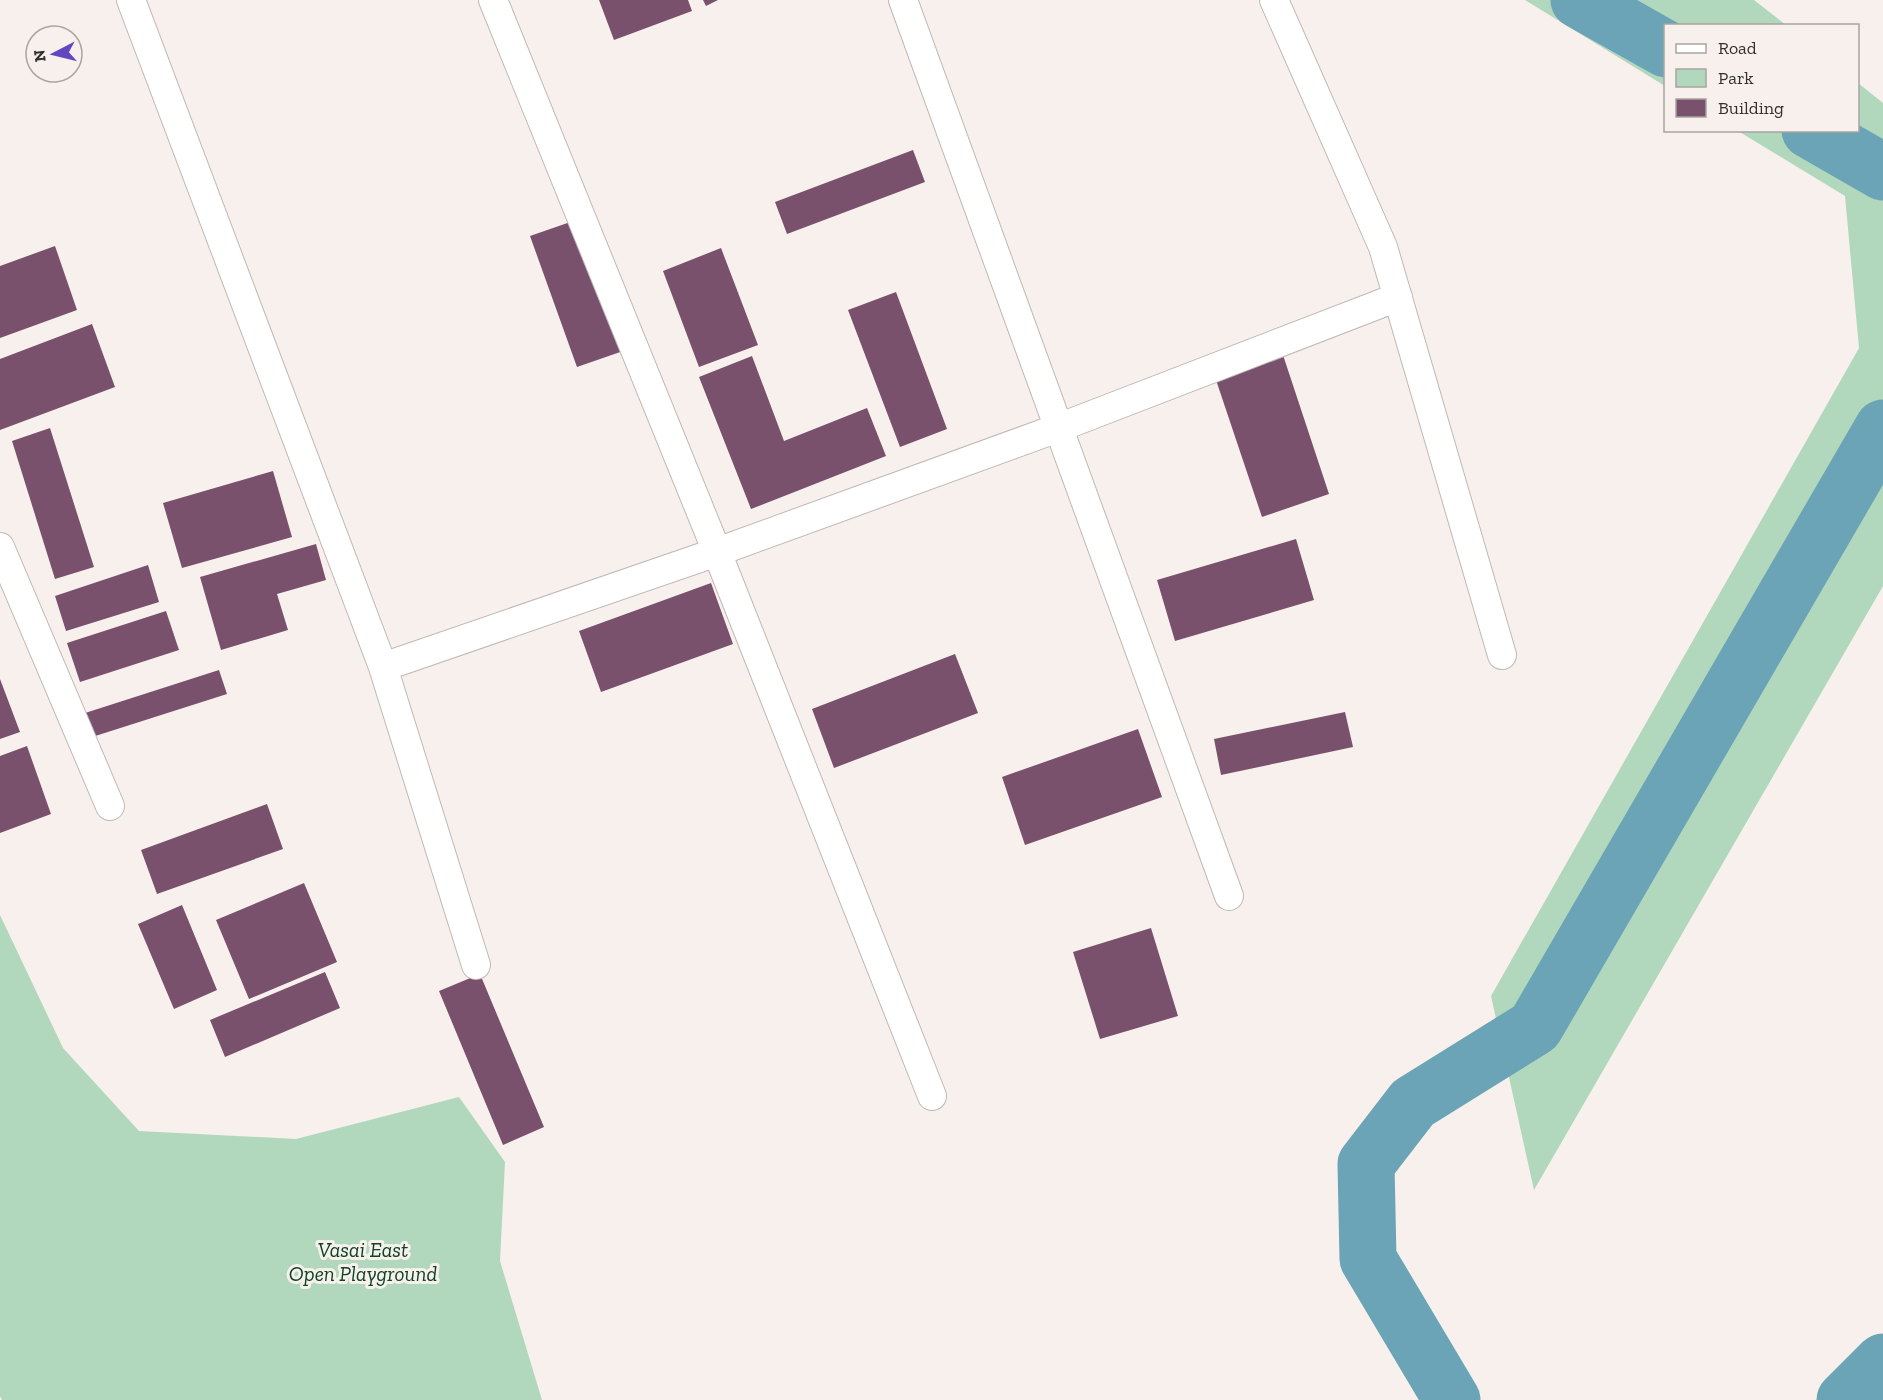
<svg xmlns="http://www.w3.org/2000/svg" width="1883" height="1400" font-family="'Zilla Slab',serif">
<rect width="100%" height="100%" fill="#f7f0ec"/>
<!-- green -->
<path fill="#b1d8bc" d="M1525,0H1754L1786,25L1666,26L1665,86Z
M1858,83L1883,103V586L1534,1190L1491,996L1859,348L1845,196L1738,131L1858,130Z
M0,915L63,1048L139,1131L296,1139L459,1097L505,1162L500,1261L542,1400H2L0,1396Z"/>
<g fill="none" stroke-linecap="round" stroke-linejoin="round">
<!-- river -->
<path stroke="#6aa4b6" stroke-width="57" d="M1579,0L1666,49
M1810,130L1883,172
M1452,1400L1368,1259L1366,1164L1413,1103L1535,1027L1883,428
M1845,1400L1883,1362"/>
</g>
<!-- building -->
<path fill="#79516c" d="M599,0H688L692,11L614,40Z
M703,0H718L706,6Z
M913,150L925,182L787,234L775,202Z
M579,219L626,350L577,367L530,236Z
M55,246L77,310L0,338V266Z
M721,248L758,345L699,367L663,271Z
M896,292L947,429L900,447L848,310Z
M92,324L115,387L0,430V359Z
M1283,355L1329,494L1262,517L1215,377Z
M752,356L784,441L867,408L886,456L751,509L699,377Z
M50,428L94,567L55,579L12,441Z
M273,471L292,537L182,568L163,503Z
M1296,539L1314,600L1175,641L1157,580Z
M316,544L326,580L277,594L288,630L221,650L200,577Z
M148,565L159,602L66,631L55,596Z
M711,583L733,644L601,692L579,631Z
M166,611L179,650L80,682L67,643Z
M955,654L978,713L834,768L812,709Z
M219,670L227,694L89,738L82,714Z
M0,679L20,732L0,739Z
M1345,712L1353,747L1221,775L1214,739Z
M1138,729L1162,797L1025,845L1002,777Z
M27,746L51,814L0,833V756Z
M267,804L283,849L157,894L141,850Z
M304,883L337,962L249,999L216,920Z
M182,905L217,990L174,1009L138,924Z
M1151,928L1178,1016L1100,1039L1073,952Z
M325,972L340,1008L225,1057L210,1020Z
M480,974L544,1127L503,1145L439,991Z"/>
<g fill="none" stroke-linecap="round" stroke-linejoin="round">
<!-- minor casing -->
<g stroke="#c0b8b5" stroke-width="30">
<path id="minor" d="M131,0L383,667L476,965
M493,0L717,552L932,1096
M903,0L1229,896
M1274,0L1383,247L1502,655
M0,547L110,806
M383,667L717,552L1058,428L1398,297"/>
</g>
<!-- minor -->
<use href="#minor" stroke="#fff" stroke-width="28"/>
</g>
<g text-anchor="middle" stroke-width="6" stroke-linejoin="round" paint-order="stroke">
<!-- park labels -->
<g font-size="21" font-style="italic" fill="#0e4426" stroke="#f7f0ec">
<text x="363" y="1257">Vasai East<tspan x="363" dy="24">Open Playground</tspan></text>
</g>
</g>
<!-- legend -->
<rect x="1664" y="24" width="195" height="108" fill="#f7f0ec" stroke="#a9a4a0" stroke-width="1.5"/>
<rect x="1676" y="44" width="30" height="9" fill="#ffffff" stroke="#a9a4a0" stroke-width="1.5"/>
<text x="1718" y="54" font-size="18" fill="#33312f">Road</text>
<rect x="1676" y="69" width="30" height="18" fill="#b1d8bc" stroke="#a9a4a0" stroke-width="1.5"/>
<text x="1718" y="84" font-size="18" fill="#33312f">Park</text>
<rect x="1676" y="99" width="30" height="18" fill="#79516c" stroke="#a9a4a0" stroke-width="1.5"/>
<text x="1718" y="114" font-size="18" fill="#33312f">Building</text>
<!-- north arrow -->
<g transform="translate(54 54) rotate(263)"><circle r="28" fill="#f7f0ec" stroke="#a9a4a0" stroke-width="1.5"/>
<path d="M0-4.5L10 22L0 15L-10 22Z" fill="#6048c1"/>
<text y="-9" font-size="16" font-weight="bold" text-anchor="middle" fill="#33312f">N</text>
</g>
</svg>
